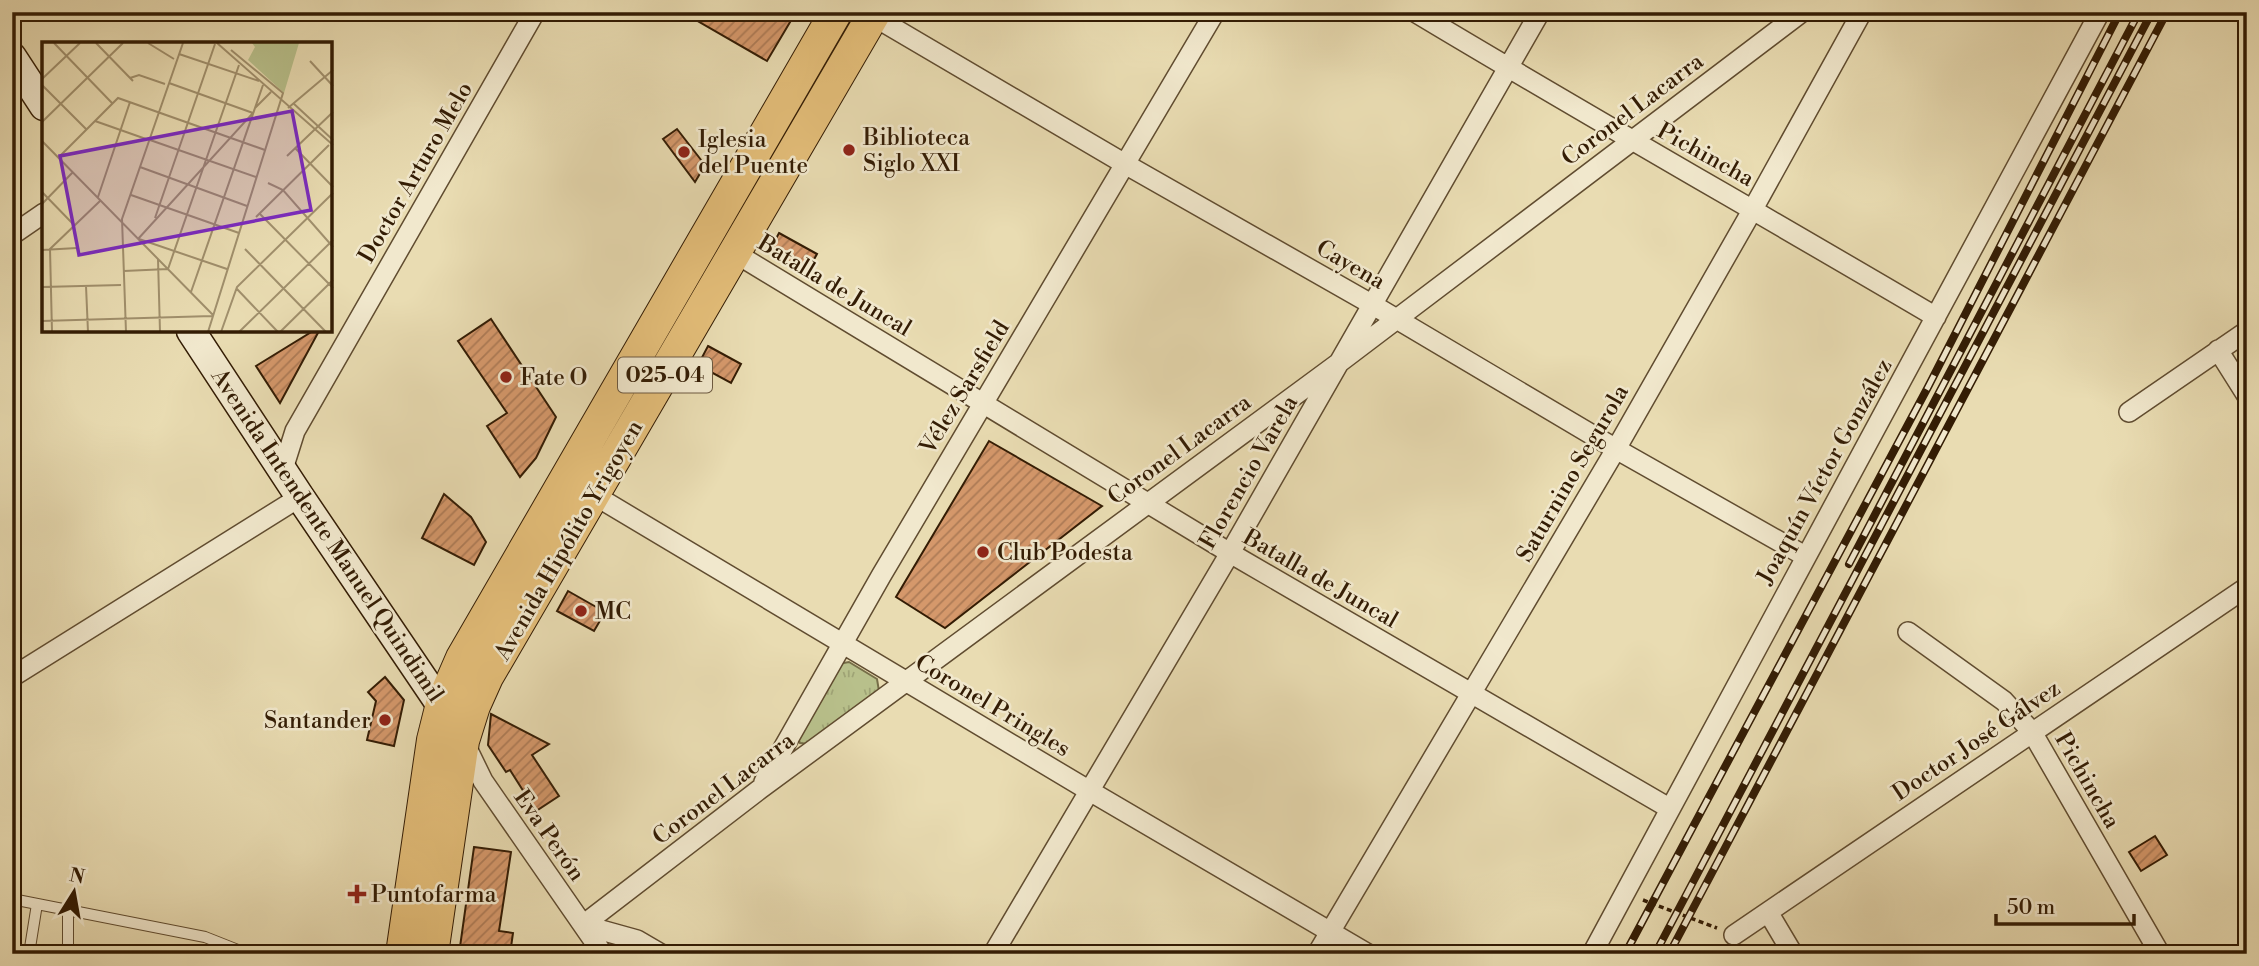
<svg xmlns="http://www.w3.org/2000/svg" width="2259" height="966" font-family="'Libre Bodoni',serif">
<defs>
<pattern id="park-tufts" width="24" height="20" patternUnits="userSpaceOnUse" patternTransform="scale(1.75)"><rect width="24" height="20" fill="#b8c08b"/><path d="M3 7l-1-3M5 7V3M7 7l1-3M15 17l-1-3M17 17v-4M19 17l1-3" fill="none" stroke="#9fa476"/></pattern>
<pattern id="building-hatch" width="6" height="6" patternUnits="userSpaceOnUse" patternTransform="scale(1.75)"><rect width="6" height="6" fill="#d5986b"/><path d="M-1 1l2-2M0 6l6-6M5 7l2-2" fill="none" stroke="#ad7b56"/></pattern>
</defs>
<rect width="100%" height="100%" fill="#e9dcb2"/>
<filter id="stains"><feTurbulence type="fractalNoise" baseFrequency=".00286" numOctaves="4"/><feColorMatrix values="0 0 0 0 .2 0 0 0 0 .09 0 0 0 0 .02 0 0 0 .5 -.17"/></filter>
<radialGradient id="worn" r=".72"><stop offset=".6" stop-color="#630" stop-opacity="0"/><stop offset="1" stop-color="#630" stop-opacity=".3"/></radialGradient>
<!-- park -->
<path fill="url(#park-tufts)" stroke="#766e48" stroke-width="2" d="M849,662L877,679L879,691L809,744L800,743L797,735L838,664Z"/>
<!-- building -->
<path fill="url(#building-hatch)" stroke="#331c04" stroke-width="2" d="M682,12H796L767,61Z
M677,129L705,165L695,182L663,139Z
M779,233L817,254L806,274L773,256L772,246Z
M491,319L556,417L536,458L520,477L487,426L507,413L458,341Z
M313,331H319L280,403L256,366Z
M708,346L741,364L731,383L698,365Z
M989,441L1102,506L945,628L896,597Z
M444,494L471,517L486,542L474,565L422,538Z
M568,591L605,612L594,631L557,611Z
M385,677L404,700L394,746L367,740L376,701L368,692Z
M491,714L549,744L532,755L559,796L536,811L510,770L506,772L488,745Z
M2155,836L2167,855L2141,871L2129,852Z
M474,847L511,852L499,931L513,933L510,954H459Z"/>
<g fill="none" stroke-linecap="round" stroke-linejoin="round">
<!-- lane casing -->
<g stroke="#604c30" stroke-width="12">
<path id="lane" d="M12,899L205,937L248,954
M68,910V954
M29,954L37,904"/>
</g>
<!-- street casing -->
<g stroke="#604c30" stroke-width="22">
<path id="street" d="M1415,12C1588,116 1763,215 1936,317
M873,16L1125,164L1373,305L1616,449L1805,556
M12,235L44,213
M735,253L1230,553L1669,808
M2218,350L2247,396
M2129,412L2247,331
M283,469L295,431L535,12
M594,495L1088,790L1368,954
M1908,632L2004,701L2032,732L2160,954
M12,677L300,497
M464,742L483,781L603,954
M764,782L881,576L1215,12
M1768,912L1793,954
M583,925L760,789L1340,362L1802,12
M583,925L637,940L661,954
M1734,935L2247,587
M993,954L1230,553L1540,12
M1317,954L1616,449L1753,209L1862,12
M1592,954L2100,12"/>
</g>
<!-- secondary casing -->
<g stroke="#331c04" stroke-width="31">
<path id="secondary" d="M12,57L44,106
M191,331L300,497L451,720"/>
</g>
<!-- primary casing -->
<g stroke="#331c04" stroke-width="34">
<path id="primary" d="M402,954L433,740L442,704L462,658L836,12
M432,954L463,741L474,706L487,677L875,12"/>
</g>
<!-- path -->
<path stroke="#331c04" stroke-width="3.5" stroke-dasharray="5 3.5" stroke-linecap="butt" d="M1643,900L1717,928"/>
<!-- lane -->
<use href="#lane" stroke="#f1e8cd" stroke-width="10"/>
<!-- street -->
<use href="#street" stroke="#f1e8cd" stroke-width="19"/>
<!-- secondary -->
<use href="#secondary" stroke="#f1e8cd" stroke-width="28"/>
<!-- primary -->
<use href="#primary" stroke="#e4be79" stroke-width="32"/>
<!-- rail casing -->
<g stroke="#331c04" stroke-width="8">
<path id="rail" d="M1849,564L2139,12
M1625,954L1928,387L2120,12
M1655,954L2152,12
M1669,954L2167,12"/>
</g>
<!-- rail -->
<use href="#rail" stroke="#f1e8cd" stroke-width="5" stroke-dasharray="16" stroke-linecap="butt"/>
</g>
<!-- markers -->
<g fill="#8f2418" stroke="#f1e8cd" stroke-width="2.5">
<circle cx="849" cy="150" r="7"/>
<circle cx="684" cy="152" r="7"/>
<circle cx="506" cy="377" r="7"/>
<circle cx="983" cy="552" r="7"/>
<circle cx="581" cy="611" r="7"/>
<circle cx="385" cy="720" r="7"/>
<path d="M353.5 883.5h7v7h7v7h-7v7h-7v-7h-7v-7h7z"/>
</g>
<g text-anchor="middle" stroke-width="5" stroke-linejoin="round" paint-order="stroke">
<!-- shield labels -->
<rect fill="#f1e8cd" stroke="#6c5940" stroke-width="2" x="618" y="357.5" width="94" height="35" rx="5"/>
<g font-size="21" font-weight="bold" fill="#331c04">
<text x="665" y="382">025-04</text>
</g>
<!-- street labels -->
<g font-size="23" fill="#331c04" stroke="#f1e8cd">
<text transform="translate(1632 109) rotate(-37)" y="8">Coronel Lacarra</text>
<text transform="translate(1706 154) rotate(29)" y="8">Pichincha</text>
<text transform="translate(415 172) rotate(-60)" y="8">Doctor Arturo Melo</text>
<text transform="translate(1351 264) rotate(30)" y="8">Cayena</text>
<text transform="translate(835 285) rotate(31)" y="8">Batalla de Juncal</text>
<text transform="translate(964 387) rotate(-59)" y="8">Vélez Sarsfield</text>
<text transform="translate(1179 449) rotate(-36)" y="8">Coronel Lacarra</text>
<text transform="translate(1824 471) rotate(-61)" y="8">Joaquín Víctor González</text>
<text transform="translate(1248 472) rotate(-60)" y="8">Florencio Varela</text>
<text transform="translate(1572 473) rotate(-60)" y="8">Saturnino Segurola</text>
<text transform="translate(328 535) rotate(56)" y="8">Avenida Intendente Manuel Quindimil</text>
<text transform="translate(568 540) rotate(-60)" y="8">Avenida Hipólito Yrigoyen</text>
<text transform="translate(1321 578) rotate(30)" y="8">Batalla de Juncal</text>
<text transform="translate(993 705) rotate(31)" y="8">Coronel Pringles</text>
<text transform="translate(1976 740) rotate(-34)" y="8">Doctor José Gálvez</text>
<text transform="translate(2088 780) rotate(60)" y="8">Pichincha</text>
<text transform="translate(723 788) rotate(-37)" y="8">Coronel Lacarra</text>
<text transform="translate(550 835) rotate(55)" y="8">Eva Perón</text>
</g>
<!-- poi labels -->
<g font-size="23" fill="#331c04" stroke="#f1e8cd" text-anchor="start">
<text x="863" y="145">Biblioteca<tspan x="863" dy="26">Siglo XXI</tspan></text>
<text x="698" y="147">Iglesia<tspan x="698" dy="26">del Puente</tspan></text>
<text x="520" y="385">Fate O</text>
<text x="997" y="560">Club Podesta</text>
<text x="595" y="619">MC</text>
<text x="371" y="728" text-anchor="end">Santander</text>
<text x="371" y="902">Puntofarma</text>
</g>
</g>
<!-- overview -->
<g transform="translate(42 42)">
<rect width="290" height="290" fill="#e9dcb2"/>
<path d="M210,1H257L242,51L206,18L213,5Z" fill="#b8c08b"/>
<path fill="none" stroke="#a08f6c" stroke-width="2" d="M12,1L70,61M54,1L91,39M106,1L132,17M175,1L291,103M137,12L217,39M268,19L291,44M88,36L97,33L123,42M0,37L38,1M0,43L44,87M251,61L291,98M213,66L229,50M246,66L291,28M53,79L104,97M0,80L81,1M108,98L214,135M0,99L171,273M253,106L291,145M245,114L291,70M16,116L76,56L223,108M98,125L205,164M226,141L241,148L291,205M0,150L32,183M89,153L197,191M56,155L88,60M0,162L31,130M218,172L291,246M214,175L287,103M113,176L173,2M96,197L211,71L127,41M97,197L185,227M203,207L284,290M0,208L35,206M116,217L118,290M126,227L197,23M82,229L126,227M44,244L46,290M0,245L79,243M194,246L236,290M149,250L221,43M0,279L170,274M10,290L8,207L58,159M84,290L80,177L141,1M166,290L241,51L189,8M179,290L195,245L291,151M197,290L291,198M238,290L291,238"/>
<path fill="#7b2cbf" fill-opacity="0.15" stroke="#7b2cbf" stroke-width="3.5" d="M250,69L269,168L37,213L18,114Z"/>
<rect width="290" height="290" fill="none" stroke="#331c04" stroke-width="3.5"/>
</g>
<!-- margin -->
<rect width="2259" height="966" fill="none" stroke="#e9dcb2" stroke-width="42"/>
<rect x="14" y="14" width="2231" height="938" fill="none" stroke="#331c04" stroke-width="3.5"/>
<rect x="21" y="21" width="2217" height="924" fill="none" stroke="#331c04" stroke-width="2"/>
<!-- north arrow -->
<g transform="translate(74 892) rotate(11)" stroke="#f1e8cd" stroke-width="5" paint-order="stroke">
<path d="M0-5L12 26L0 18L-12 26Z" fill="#331c04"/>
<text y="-10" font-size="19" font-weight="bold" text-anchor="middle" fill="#331c04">N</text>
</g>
<!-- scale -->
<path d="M1996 914v10h138v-10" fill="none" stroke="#331c04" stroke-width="3.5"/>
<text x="2007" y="914" font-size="21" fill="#331c04" stroke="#f1e8cd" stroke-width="5" paint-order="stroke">50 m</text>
<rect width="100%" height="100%" filter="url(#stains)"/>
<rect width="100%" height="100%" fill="url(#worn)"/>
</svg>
